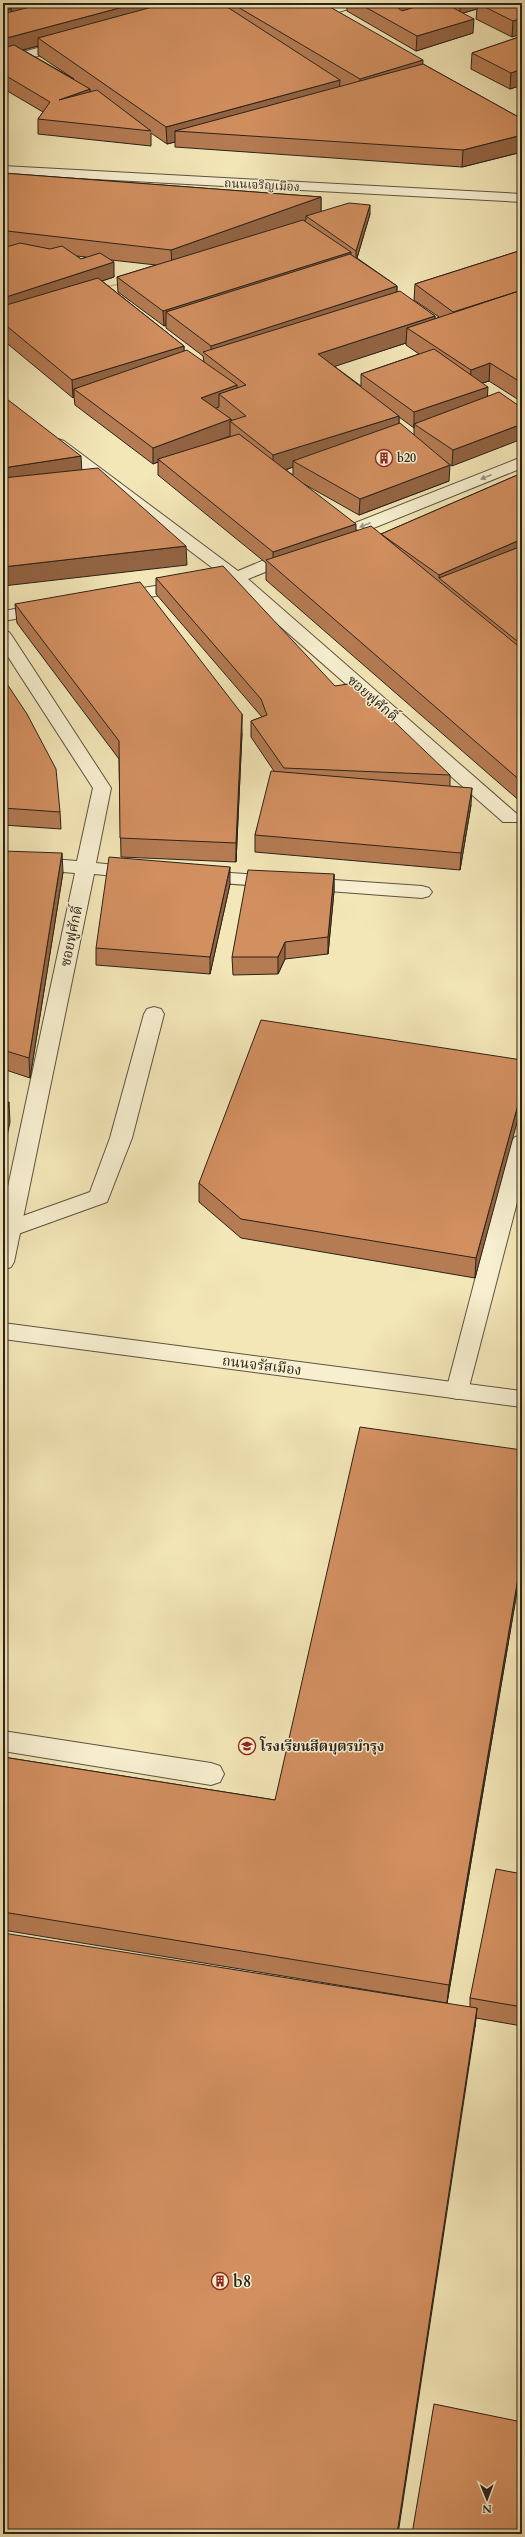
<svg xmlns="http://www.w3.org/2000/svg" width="525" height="2537" font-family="Cardo,'Noto Serif Thai',serif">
<rect width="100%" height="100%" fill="#f3e6b7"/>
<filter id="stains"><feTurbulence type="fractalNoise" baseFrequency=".005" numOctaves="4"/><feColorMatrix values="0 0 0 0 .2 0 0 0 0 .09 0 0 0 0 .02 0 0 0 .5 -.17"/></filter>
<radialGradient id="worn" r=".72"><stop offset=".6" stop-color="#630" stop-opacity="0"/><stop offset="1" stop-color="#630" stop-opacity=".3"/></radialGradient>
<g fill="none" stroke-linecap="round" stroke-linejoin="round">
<!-- service casing -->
<g stroke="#5d5340" stroke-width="2">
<path id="service" d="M68,39L74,43L73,46L3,66V58Z
M154,1007L161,1009L164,1014L132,1138L107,1202L18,1234L10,1237L3,1235V1223L90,1192L110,1138L144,1014L147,1009Z
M3,1731L211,1763L220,1766L224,1774L220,1782L211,1785L3,1751Z"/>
</g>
<!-- minor casing -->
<g stroke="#5d5340" stroke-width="2">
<path id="minor" d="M341,3H360L358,6L319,18L313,14L314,11Z
M58,439L64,441L238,571L288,550H300L302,554L300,558L248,579L517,814L519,818L517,822H503L232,584H217L215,580L222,575L52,447L50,444Z
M522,457V468L334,544L328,545L320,540L322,536Z
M185,581L191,582L193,586L191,590L119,602L113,601L110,597L113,593Z
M45,604L51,605L54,609L51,613L3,621V611Z
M3,631L9,632L12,636L111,788L96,863L144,868L147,872L144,876L137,878L94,874L14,1262L11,1267L3,1270V1210L75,873L3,867V855L77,861L93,788L3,649Z
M201,871L422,886L429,888L432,892L429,896L422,898L194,881L191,877L194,873Z
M522,1135V1183L468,1391L465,1397L457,1399L449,1397L446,1391L511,1142L515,1137Z"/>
</g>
<!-- tertiary casing -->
<g stroke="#5d5340" stroke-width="2">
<path id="tertiary" d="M3,166L522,194V202L3,174Z
M3,1323L522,1391V1407L3,1339Z"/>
</g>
<!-- path -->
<path stroke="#2b2219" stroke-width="1.5" stroke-dasharray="0.5 1.5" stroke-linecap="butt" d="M105,287L120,284"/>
<!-- service -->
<use href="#service" fill="#f7efd0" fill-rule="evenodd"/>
<!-- minor -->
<use href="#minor" fill="#f7efd0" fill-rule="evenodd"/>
<!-- tertiary -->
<use href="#tertiary" fill="#f7efd0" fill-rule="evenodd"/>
</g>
<!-- wall -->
<path fill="#b57b53" stroke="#2b2219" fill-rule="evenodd" d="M3,3H323L423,64L522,119V152L462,167L175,147V142L167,144L151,133V146L38,134V119L43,112L4,89H3ZM38,46V55L74,79L23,50Z
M347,3H426V4L428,3H522L512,37L476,19L477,9L463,13L473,33L416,51L347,11Z
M522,36V85L510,89L471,69L472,53Z
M3,173L321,197V212L370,214L357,258L397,286V292L435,316V319L439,317L414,300L415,284L522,250V402L489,381L482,383L452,466L443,460L449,481L359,515L304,484L356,530L381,534L522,473V803L266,580V563L158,475V462L153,464L75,405L74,397L73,398L3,340V248L7,247L3,246ZM77,256L86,257L81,259ZM111,260L156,265L117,277L118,292L164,326L166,325V328L203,356L204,362L184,351V346L102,281L114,277ZM406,343V345L419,354L361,374V386L334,366ZM399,417L414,428V435L399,423ZM293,467V475L286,470Z
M156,578L335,686L450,775V786L471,805L460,870L255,852V835L274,771L251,737V721L262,717L156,594Z
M15,604L242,733L236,862L121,857L119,759L17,623Z
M3,678L60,812L61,829L3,825Z
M3,851L63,872L30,1078L3,1069Z
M334,874V891L328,954L285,959L278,974L233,975L232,957Z
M230,884L210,974L96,965V948Z
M522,1060L475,1278L241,1238L199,1202V1183Z
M522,1450V1562L447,2003L3,1930V1757L275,1800Z
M522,1874V2026L476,2018L475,2027L470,2007V1998Z"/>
<!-- shaded-wall -->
<path fill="#936443" stroke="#2b2219" d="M19,3H76L12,19L11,5Z
M138,3H199L38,38V46L3,55V39Z
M416,3H426V14L397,23L398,8Z
M460,3H497H477V9L460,14Z
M11,9L12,23L3,26V11Z
M522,18V34L512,37L513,21Z
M474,19L473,33L416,51L417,36Z
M423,60L422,77L359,95L360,79Z
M522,69V85L510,89L511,73Z
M3,74L4,89H3Z
M340,80L339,96L175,131V142L167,144L166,127Z
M90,89L91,103L59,100Z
M522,135V152L462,167L463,150Z
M321,197V214L306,216V220L172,267L171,250Z
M370,205V214L356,261V251Z
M351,252V268L166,312V325L164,326L163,311Z
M114,262V277L3,313V298Z
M397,286L396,302L211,358V346Z
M435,316L434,334L407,328L406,343L318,372V354Z
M184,346V364L74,389V397L73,398L72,380Z
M490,363L489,381L470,387L471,370Z
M237,385V400L219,394V407L202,414L201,398Z
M488,387L487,403L414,424V428V412Z
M399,416V434L293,461V467L273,474V455Z
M231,419L232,422L230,421V436L160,461L158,459V462L153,464V448Z
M522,424V439L452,466L453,450Z
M81,456L82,474L3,486V468Z
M450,465L449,481L359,515L360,499Z
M356,524V540L273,566V552Z
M522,539V556L439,578V575Z
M186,546L187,565L3,586V567Z
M242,714V733L236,862V843Z
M472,788L471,805L460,870L461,853Z
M62,853L63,872L30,1078L29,1058Z
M230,867V884L210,974V957Z
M334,874V891L328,954V937Z
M285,942V959L278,974V957Z
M522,1090V1104L475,1278L476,1258Z
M9,1102L10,1122L3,1155V1128Z
M522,1554V1562L447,2003L449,1985Z
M477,2008L475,2027L398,2534H397Z"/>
<!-- building -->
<path fill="#d28f60" stroke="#2b2219" d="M9,3H19L11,5Z
M45,3H138L3,39V14Z
M167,3H221L340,80L166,127L38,38Z
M231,3H323L423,60L360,79Z
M358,3H416L398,8L402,11L428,3H444L474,19L417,36Z
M477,3H522V18L513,21Z
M3,4L11,9L3,11Z
M522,36V69L511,73L472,53Z
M14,45L90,89L59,100L97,90L151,131L38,119L50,102L3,74V48Z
M423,64L522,119V135L463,150L175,131Z
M3,173L321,197L171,250L7,231L3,229Z
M349,203L370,205L356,251L306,216Z
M303,220L351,252L163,311L117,277Z
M20,243L50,249L62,246L81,259L100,253L114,262L3,298V248Z
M522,250V290L453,312L415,284Z
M350,254L397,286L211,346L166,312Z
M98,278L184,346L72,380L3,323V306Z
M522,290V383L490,363L471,370L407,328Z
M400,291L435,316L318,354L399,416L273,455L230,421L246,416L219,394L246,385L203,352Z
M434,349L488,387L414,412L361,374Z
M187,350L237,385L201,398L231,419L153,448L74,389Z
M499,392L522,408V424L453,450L414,424Z
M3,396L81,456L3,468Z
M400,423L450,465L360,499L293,461Z
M239,434L356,524L273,552L158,459Z
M98,468L186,546L3,567V478Z
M522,473V539L439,575L381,534Z
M371,526L522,649V782L266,560Z
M522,546V645L439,578Z
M223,566L335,686L354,683L450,775L284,768L251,721L267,715L261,699L156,578Z
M140,582L242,714L236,843L120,838L119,741L15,604Z
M3,678L27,714L56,769L60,812L3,808Z
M271,771L472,788L461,853L255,835Z
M3,851L62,853L29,1058L3,1050Z
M109,857L230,867L210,957L96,948Z
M248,870L334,874L328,937L285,942L278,957H232Z
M261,1020L522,1060V1090L476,1258L241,1219L199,1183Z
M3,1101L9,1102L3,1128Z
M360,1427L522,1450V1554L449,1985L3,1912V1757L275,1800Z
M496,1869L522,1874V2007L470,1998Z
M3,1933L477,2008L397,2534H3Z
M434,2404L522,2422V2534H412Z"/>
<!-- one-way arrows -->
<defs><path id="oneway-solid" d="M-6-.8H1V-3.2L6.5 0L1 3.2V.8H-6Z"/></defs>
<g fill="#9b937e">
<use href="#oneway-solid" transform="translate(486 477) rotate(158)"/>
<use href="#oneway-solid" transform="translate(365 525) rotate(158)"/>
</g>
<!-- icons -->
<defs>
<g id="building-ring" transform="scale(0.9)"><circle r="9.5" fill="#f7efd0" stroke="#8f2418" stroke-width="1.5"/><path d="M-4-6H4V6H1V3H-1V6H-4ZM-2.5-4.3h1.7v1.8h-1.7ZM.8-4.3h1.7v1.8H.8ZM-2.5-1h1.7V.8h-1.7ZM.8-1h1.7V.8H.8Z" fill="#8f2418"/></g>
<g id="school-ring" transform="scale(0.9)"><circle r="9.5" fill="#f7efd0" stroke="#8f2418" stroke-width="1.5"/><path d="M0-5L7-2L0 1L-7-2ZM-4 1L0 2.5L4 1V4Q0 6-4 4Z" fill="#8f2418"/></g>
</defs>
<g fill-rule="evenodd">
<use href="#building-ring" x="384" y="458"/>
<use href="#school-ring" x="247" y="1746"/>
<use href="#building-ring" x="220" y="2281"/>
</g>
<g text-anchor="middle" stroke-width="3" stroke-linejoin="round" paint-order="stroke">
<!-- far-street labels -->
<g font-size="12" fill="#2b2219" stroke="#f7efd0">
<text transform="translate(262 185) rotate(3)" y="4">ถนนเจริญเมือง</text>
</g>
<!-- far-poi labels -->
<g font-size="12" font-weight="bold" fill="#2b2219" stroke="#f7efd0" text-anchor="start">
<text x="397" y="462">b20</text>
</g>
<!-- street labels -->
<g font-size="14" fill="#2b2219" stroke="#f7efd0">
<text transform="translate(373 698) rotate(41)" y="5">ซอยฟูศักดิ์</text>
<text transform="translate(71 936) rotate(-78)" y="5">ซอยฟูศักดิ์</text>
<text transform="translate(262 1365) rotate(7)" y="5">ถนนจรัสเมือง</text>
</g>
<!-- poi labels -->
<g font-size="14" font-weight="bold" fill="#2b2219" stroke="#f7efd0" text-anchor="start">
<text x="260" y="1751">โรงเรียนสีตบุตรบำรุง</text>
</g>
<!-- near-poi labels -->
<g font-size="17" font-weight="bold" fill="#2b2219" stroke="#f7efd0" text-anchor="start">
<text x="233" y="2287">b8</text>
</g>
</g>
<!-- margin -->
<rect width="525" height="2537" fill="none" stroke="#f3e6b7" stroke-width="16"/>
<rect x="4" y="4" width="517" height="2529" fill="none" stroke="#2b2219" stroke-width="2"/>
<rect x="8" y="8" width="509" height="2521" fill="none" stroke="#2b2219"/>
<!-- north arrow -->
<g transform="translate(487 2499) rotate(179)" stroke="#f7efd0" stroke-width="3" paint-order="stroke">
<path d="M0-3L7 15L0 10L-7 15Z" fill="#2b2219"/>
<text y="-6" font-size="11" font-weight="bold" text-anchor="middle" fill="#2b2219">N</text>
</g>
<rect width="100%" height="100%" filter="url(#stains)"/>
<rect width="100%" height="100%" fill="url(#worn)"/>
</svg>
